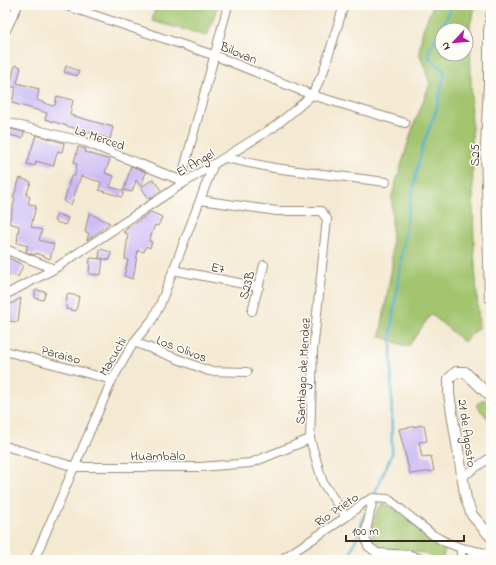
<svg xmlns="http://www.w3.org/2000/svg" width="496" height="565" font-family="'Indie Flower',sans-serif">
<rect width="100%" height="100%" fill="#fdfcf7"/>
<filter id="ink" filterUnits="userSpaceOnUse"><feTurbulence type="fractalNoise" baseFrequency=".025" numOctaves="2"/><feDisplacementMap in="SourceGraphic" scale="8" xChannelSelector="R" yChannelSelector="G"/><feConvolveMatrix kernelMatrix="1 2 1 2 8 2 1 2 1" color-interpolation-filters="sRGB"/></filter>
<filter id="wash" filterUnits="userSpaceOnUse"><feTurbulence type="fractalNoise" baseFrequency=".012" numOctaves="4" result="noise"/><feDisplacementMap in="SourceGraphic" scale="16" xChannelSelector="R" yChannelSelector="G"/><feGaussianBlur stdDeviation="0.9" result="paint"/><feColorMatrix in="noise" values="0 0 0 0 0 0 0 0 0 0 0 0 0 0 0 0 0 1.4 0 .05"/><feComposite in="paint" operator="in"/></filter>
<g filter="url(#wash)">
<rect width="100%" height="100%" fill="#f4e9d2"/>
<!-- green -->
<path fill="#a2c56e" stroke="#6e7846" fill-rule="evenodd" d="M156,5H218L207,36L152,21Z
M430,5H476L470,24L474,249L479,327L464,342L431,314L408,347L380,336L392,266V195L413,127L430,84L419,52L423,29L432,8ZM442,30H466V54H442Z
M484,399L491,406V422L476,405Z
M383,504L390,506L431,537L447,543L442,560H432L425,553L378,548L372,542C372,531 373,511 383,504Z"/>
<g fill="none" stroke-linecap="round" stroke-linejoin="round">
<!-- stream -->
<path stroke="#4eb0cd" stroke-width="2.5" d="M373,497L392,454L391,330L409,207L422,147L436,111L445,72L427,55L449,13L451,5
M348,560L366,512"/>
</g>
<g id="blocks">
<!-- building -->
<path fill="#cab9f5" d="M15,65L21,67L17,83L39,89L37,100L52,106L55,105L57,96L73,100L70,115L113,127L110,139L86,131L85,134L76,131L77,129L45,119L47,113L12,103L16,87H10V86Z
M66,66L79,71L77,76L64,72Z
M5,128L24,132L23,136L22,138L5,134Z
M36,135L64,143L62,152L58,151L53,166L36,161L35,166L27,164Z
M78,147L86,149L85,152L110,160L105,173L114,176L110,187L124,191L122,197L99,190L101,182L81,176L71,205L64,202L71,176L74,177L77,164L74,163Z
M131,166L146,172L141,187L136,180L132,192L124,190Z
M20,178L31,182L26,195L30,197L28,203L36,206L31,227L42,230L39,240L54,244L50,259L36,253L35,255L28,253L26,251L28,246L17,243L19,226L9,223L15,199L13,198Z
M153,179L161,190L149,199L141,187Z
M151,212L162,217L158,226L155,225L149,241L152,242L150,248L146,246L144,252L138,250L133,279L124,276L128,260L125,259L128,234L123,232Z
M89,213L110,223L87,240L89,233L85,232Z
M57,214L68,218L65,225L54,221Z
M100,249L111,252L110,260L99,258Z
M5,256L23,265L18,277L10,274L5,285Z
M90,258L103,259L101,275L89,274Z
M37,290L46,292L43,300L35,298V291Z
M67,294L79,296L76,311L66,309Z
M21,298L18,322L5,321L6,307Z
M424,425L427,441L419,442L422,457L431,456L434,471L410,474L399,429Z"/>
</g>
</g>
<g filter="url(#ink)">
<use href="#blocks" fill-opacity="0" stroke="#988a78" stroke-width="1"/>
<g fill="none" stroke-linecap="round" stroke-linejoin="round">
<!-- minor casing -->
<g stroke="#988a78" stroke-width="10">
<path id="minor" d="M64,5L216,56L312,95L405,123
M5,32L18,5
M5,122L85,142L185,182
M226,158L274,168L386,182
M181,180L228,5
M200,200L277,211H321L327,219L313,351L310,439L323,483L346,517
M5,249L54,269
M173,270L259,287
M5,295L54,269L185,182L274,127L296,109L312,95L323,73L344,5
M489,298L485,147L488,84V31L491,12
M252,311L264,265
M134,342L209,371L247,372
M5,351L112,380
M5,446L75,467H200L251,463L310,439
M462,477L491,457
M373,498L365,536L368,546L377,553L410,555L423,560
M34,560L112,380L134,342L152,320L160,305L213,166
M281,560L346,517L363,503L373,498L388,499L433,535L445,542L461,548L485,553L491,552
M461,560V548"/>
</g>
<!-- tertiary casing -->
<g stroke="#988a78" stroke-width="12">
<path id="tertiary" d="M491,397L465,372H456L449,379V394L466,499L472,515L491,537"/>
</g>
<!-- minor -->
<use href="#minor" stroke="#fff" stroke-width="8"/>
<!-- tertiary -->
<use href="#tertiary" stroke="#fff" stroke-width="10"/>
</g>
</g>
<g text-anchor="middle" stroke-width="3" stroke-linejoin="round" paint-order="stroke">
<!-- street labels -->
<g font-size="13" fill="#3b2a1e" stroke="#fdfcf7">
<text transform="translate(239 52) rotate(22)" y="5">Bilovan</text>
<text transform="translate(100 137) rotate(19)" y="5">La Merced</text>
<text transform="translate(474 155) rotate(-90)" y="5">S25</text>
<text transform="translate(195 162) rotate(-30)" y="5">El Angel</text>
<text transform="translate(218 267) rotate(11)" y="5">E7</text>
<text transform="translate(246 285) rotate(-75)" y="5">S23B</text>
<text transform="translate(182 348) rotate(21)" y="5">Los Olivos</text>
<text transform="translate(61 354) rotate(15)" y="5">Paraiso</text>
<text transform="translate(112 356) rotate(-60)" y="5">Macuchi</text>
<text transform="translate(302 371) rotate(-87)" y="5">Santiago de Mendez</text>
<text transform="translate(468 433) rotate(82)" y="5">21 de Agosto</text>
<text x="158" y="460">Huambalo</text>
<text transform="translate(336 509) rotate(-35)" y="5">Río Prieto</text>
</g>
</g>
<!-- margin -->
<rect width="496" height="565" fill="none" stroke="#fdfcf7" stroke-width="20"/>
<!-- north arrow -->
<g transform="translate(454 42) rotate(244)"><circle r="19" fill="#fdfcf7" stroke="#afa8a0"/>
<path d="M0-3L7 15L0 10L-7 15Z" fill="#b5179e"/>
<text y="-6" font-size="11" font-weight="bold" text-anchor="middle" fill="#3b2a1e">N</text>
</g>
<!-- scale -->
<path d="M346 535v6h118v-6" fill="none" stroke="#3b2a1e" stroke-width="2"/>
<text x="352" y="535" font-size="12" fill="#3b2a1e" stroke="#fdfcf7" stroke-width="3" paint-order="stroke">100 m</text>
</svg>
